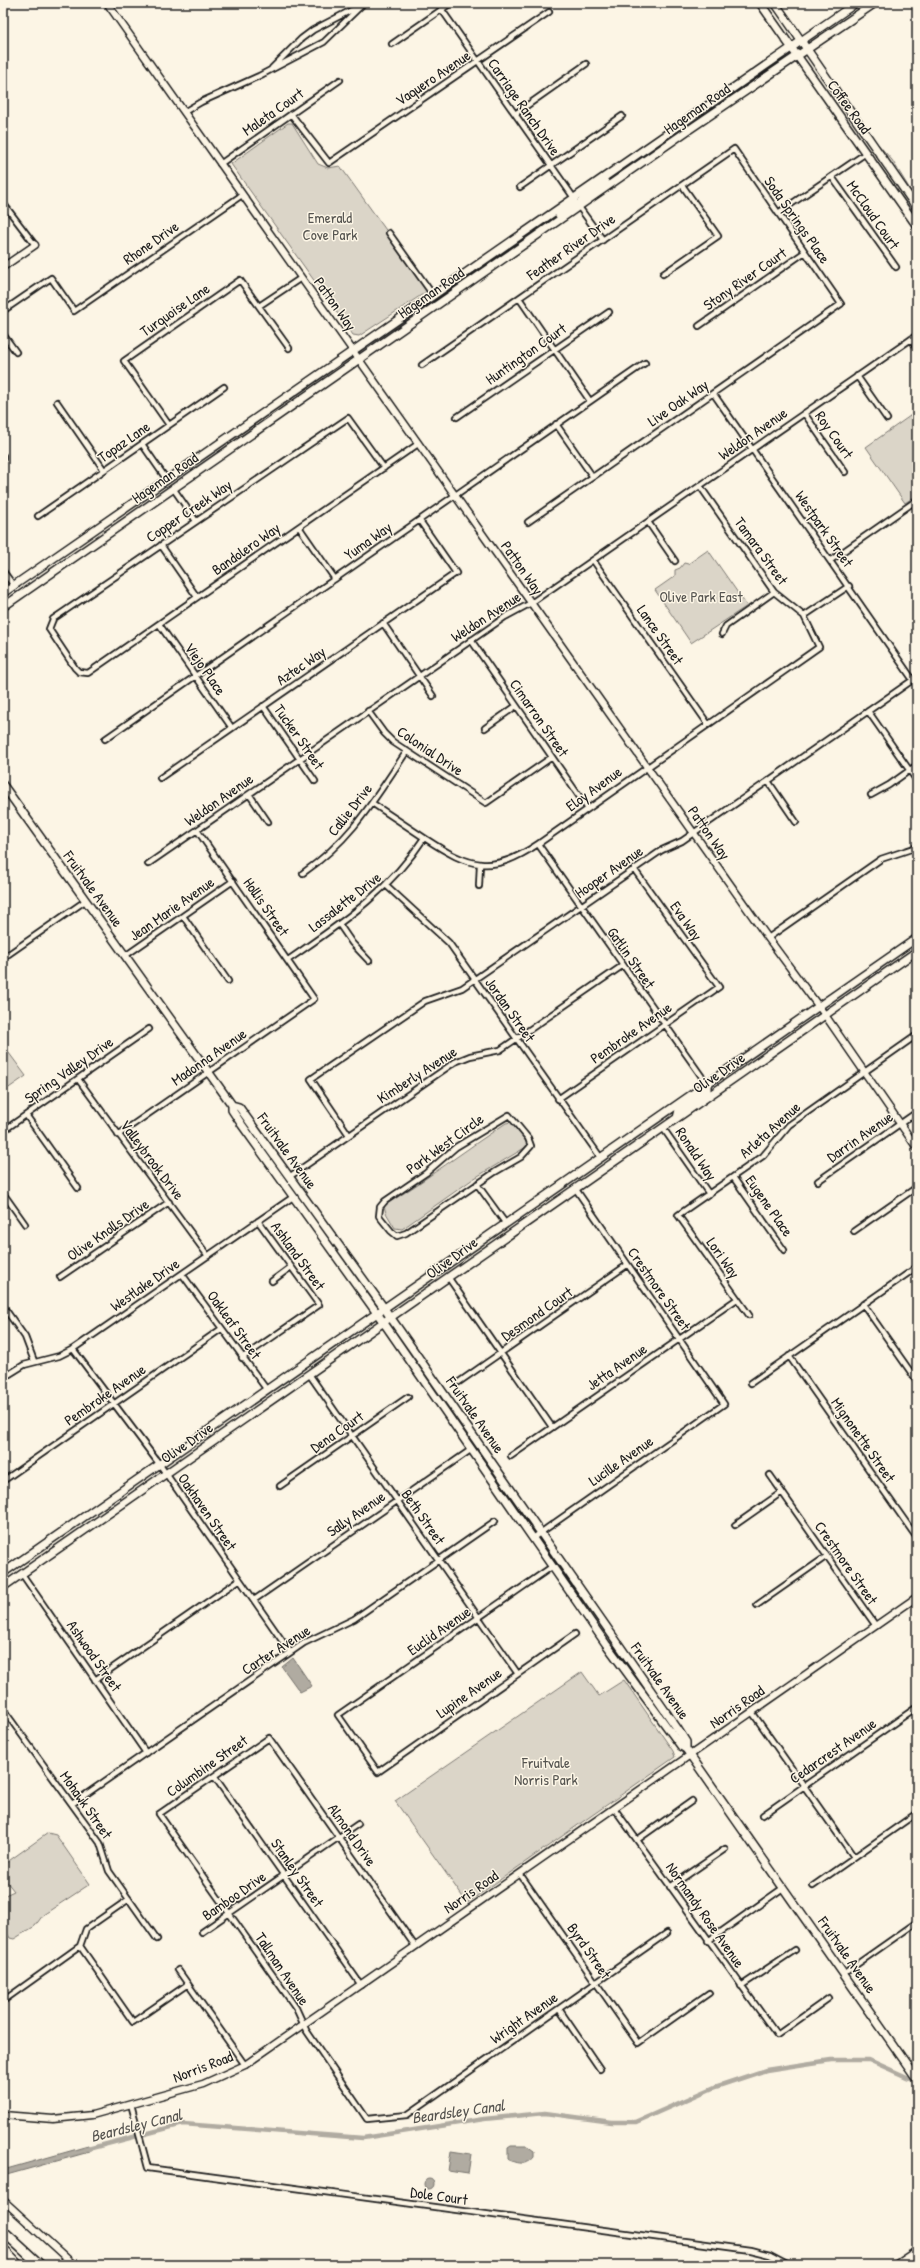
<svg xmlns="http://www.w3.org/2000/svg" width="920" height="2268" font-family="'Patrick Hand',sans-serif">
<rect width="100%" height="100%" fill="#fcf5e5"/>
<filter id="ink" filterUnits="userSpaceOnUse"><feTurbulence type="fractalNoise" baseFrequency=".025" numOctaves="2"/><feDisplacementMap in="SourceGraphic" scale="8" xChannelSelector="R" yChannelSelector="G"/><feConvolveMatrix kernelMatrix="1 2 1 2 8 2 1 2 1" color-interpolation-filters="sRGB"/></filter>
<g filter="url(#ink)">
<!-- green -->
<path fill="#dbd5c8" stroke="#7c7872" d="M288,123H292L318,164L328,168L340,166L429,290L359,336L353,335L231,164Z
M876,142L892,160L911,191L917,197V202Z
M917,411V495L905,503L866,447Z
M708,550L747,606L691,643L655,590L675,576V570L680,568L684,563L688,564Z
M3,1045L26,1076L3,1092Z
M511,1122L527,1143L526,1147L473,1179L402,1229L395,1228L386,1213L384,1206C426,1180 465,1150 506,1123Z
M582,1672L599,1696L624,1680L673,1751L675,1757L467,1903L395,1801Z
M48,1833L56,1835L90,1884L43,1915L35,1926L14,1939L10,1938L3,1927V1896L14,1891L3,1877V1865Z"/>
<!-- water -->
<path fill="#b0aba1" stroke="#75726c" d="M293,1658L312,1686L300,1692L282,1667Z
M88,2146L89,2152L3,2176V2170Z
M511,2146H527L534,2151V2157C528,2166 515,2164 508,2158V2148Z
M451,2151L471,2154L468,2174L448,2171Z
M424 2184a5 5 0 1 1 10 0a5 5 0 1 1-10 0Z"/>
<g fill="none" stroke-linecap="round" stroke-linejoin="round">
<!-- canal -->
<path stroke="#b0aba1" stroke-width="4.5" d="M84,2150L183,2124L363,2138L484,2119L545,2113L612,2122H636L715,2087L766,2070L831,2060H869L909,2078"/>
<!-- minor casing -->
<g stroke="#1c1c1c" stroke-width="8">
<path id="minor" d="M442,10L574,198
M392,44L451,3
M272,68L301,39L313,30L365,3
M184,112L201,102L259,76L324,42L361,6
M291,114L329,163L549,12
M515,114L586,64
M220,164L340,80
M832,177L896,267
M520,187L622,116
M3,203L35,245
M579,207L603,240
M778,213L866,153
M389,233L433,295
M663,274L718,236L682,185
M519,298L590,401
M259,306L301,278
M3,311L51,278L74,311L242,195
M699,326L805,252
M3,334L16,352
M911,339L917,348
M422,365L734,149L841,304L528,522
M857,376L887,419
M713,393L913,680
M57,402L104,470
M804,413L845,472
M457,417L609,312
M556,424L593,477
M169,425L124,361L240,280L289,348
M142,444L167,480
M3,456V459
M384,468L348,418L53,619L49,629L75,668L79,672L88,673L418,444
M173,488L196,521
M38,516L224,387
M648,522L675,561
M299,527L335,579
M161,545L197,597
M593,560L708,724
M831,560L917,500
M3,571L14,586
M804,616L849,586
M383,623L433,696
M159,624L232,728
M722,634L726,626L774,592
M471,640L588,809
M263,706L315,781
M368,711L384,733L393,742L486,803L552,757
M868,711L917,781
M485,728L516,706
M105,739L645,363
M160,778L456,573L420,521
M768,781L796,822
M249,794L268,822
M871,795L889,785L917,765
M372,803C390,815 408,827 426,839C470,868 492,875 538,844L819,647L804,616L774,592L700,486
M538,844L707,1084
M148,864L505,617L531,603L917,335
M303,873C353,838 373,801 407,751
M387,886L449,943L601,1158
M479,886L480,864
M183,916L228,981
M339,924L352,943L369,961
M768,938L881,859L917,847
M125,956L233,881
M3,958L85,901
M288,960C341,923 388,893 424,838
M78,1079L208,1256
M558,1099L719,987L634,869
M26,1115L78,1188
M509,1115L528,1138L531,1146L521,1157L495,1172L406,1233L397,1236L391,1231L379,1216L380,1207L385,1201L426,1173L456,1147Z
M663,1128L709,1194
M3,1131L149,1029
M118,1135L314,999L197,830
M349,1135L311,1079L425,1001L462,988L662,850L682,841L917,677
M289,1177L455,1062L470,1056L500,1050L622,966
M733,1177L784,1250
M818,1181L917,1112
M477,1184L506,1224
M3,1193L25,1224
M854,1231L917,1187
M182,1274L267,1390
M60,1277L169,1202
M448,1277L552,1427
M272,1281L291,1267
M863,1304L917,1381
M3,1306L25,1337L34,1361
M749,1315L678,1215L763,1156L789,1125L917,1035
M73,1349L160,1465L290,1652
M789,1356L917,1538
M242,1358L319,1305L258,1221
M309,1374L518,1674
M3,1378L24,1365L59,1356L73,1349L293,1197
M459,1382L627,1265
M751,1383L917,1267
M511,1456L737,1299
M770,1475L876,1626
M3,1481L221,1329
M280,1486L408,1397
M735,1525L782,1492
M533,1538L724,1404L575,1188
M553,1566L338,1715L378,1772L575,1634
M22,1574L146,1753
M254,1600L472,1449
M757,1605L827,1556
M95,1680L239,1580
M3,1709L100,1843L109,1871L157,1939
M752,1712L854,1857
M214,1776L361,1985
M72,1804L304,1643L354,1619L495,1521
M614,1808L777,2035L829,1998
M763,1815L917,1707
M637,1840L692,1801
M520,1874L638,2043L709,1993
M813,1886L917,1813
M670,1887L725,1849
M202,1932L358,1824
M708,1941L783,1888
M80,1946L133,2022L188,1984
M80,1946L86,1929L129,1899
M415,1946L269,1738L159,1814L296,2008L306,2030L367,2119L407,2115L667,1933
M178,1970L245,2065
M843,1974L917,1922
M741,1986L795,1950
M3,2001L80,1946
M559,2009L600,2069
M131,2104L148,2168L750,2250L770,2255L789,2265"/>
</g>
<!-- tertiary casing -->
<g stroke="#1c1c1c" stroke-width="9">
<path id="tertiary" d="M107,3L768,938L825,1015L917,1148
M3,267L35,245
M3,2115L53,2119L92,2115L203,2084L245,2065L917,1597
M3,2200L74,2265"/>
</g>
<!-- secondary casing -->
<g stroke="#1c1c1c" stroke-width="10">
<path id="secondary" d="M760,3L917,226
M775,3L917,208
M581,202L605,182
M559,215L574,204V198
M3,593L856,3
M3,607L687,131L875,3
M3,785L232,1105V1110L242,1125L384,1323L606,1644L681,1746L686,1749L917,2079
M232,1105L239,1107L384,1308L677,1728L686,1742V1749
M677,1118L679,1110L707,1090V1084
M3,1573L917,938
M3,1587L917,951
M896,2265L917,2251"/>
</g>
<!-- motorway casing -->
<g stroke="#1c1c1c" stroke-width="12">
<path id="motorway" d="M3,2231L40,2265
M3,2250L18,2265"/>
</g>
<!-- minor -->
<use href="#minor" stroke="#fcf5e5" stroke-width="4.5"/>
<!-- tertiary -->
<use href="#tertiary" stroke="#fcf5e5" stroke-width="6"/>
<!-- secondary -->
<use href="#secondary" stroke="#fcf5e5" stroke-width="7"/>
<!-- motorway -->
<use href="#motorway" stroke="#fcf5e5" stroke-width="9"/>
</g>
</g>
<g text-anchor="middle" stroke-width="3" stroke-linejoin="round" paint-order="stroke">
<!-- street labels -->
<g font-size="15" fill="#1c1c1c" stroke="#fcf5e5">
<text transform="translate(433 78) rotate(-34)" y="5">Vaquero Avenue</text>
<text transform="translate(524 107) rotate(55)" y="5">Carriage Ranch Drive</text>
<text transform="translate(849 107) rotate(54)" y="5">Coffee Road</text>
<text transform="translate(697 109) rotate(-35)" y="5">Hageman Road</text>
<text transform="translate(273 112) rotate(-35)" y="5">Maleta Court</text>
<text transform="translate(873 215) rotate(55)" y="5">McCloud Court</text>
<text transform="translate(797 220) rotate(55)" y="5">Soda Springs Place</text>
<text transform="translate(151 243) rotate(-35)" y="5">Rhone Drive</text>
<text transform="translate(571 247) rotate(-35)" y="5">Feather River Drive</text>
<text transform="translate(745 279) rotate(-35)" y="5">Stony River Court</text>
<text transform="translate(431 293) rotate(-35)" y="5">Hageman Road</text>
<text transform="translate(335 304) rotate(55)" y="5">Patton Way</text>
<text transform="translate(175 310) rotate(-35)" y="5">Turquoise Lane</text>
<text transform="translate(526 354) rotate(-35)" y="5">Huntington Court</text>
<text transform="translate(678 403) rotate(-35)" y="5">Live Oak Way</text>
<text transform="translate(753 434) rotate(-35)" y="5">Weldon Avenue</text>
<text transform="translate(834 435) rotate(55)" y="5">Roy Court</text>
<text transform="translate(124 442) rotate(-35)" y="5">Topaz Lane</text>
<text transform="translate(165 478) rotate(-35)" y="5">Hageman Road</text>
<text transform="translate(189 511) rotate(-34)" y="5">Copper Creek Way</text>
<text transform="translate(824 529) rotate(55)" y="5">Westpark Street</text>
<text transform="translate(368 541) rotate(-35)" y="5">Yuma Way</text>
<text transform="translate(246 549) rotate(-35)" y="5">Bandolero Way</text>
<text transform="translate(761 551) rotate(54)" y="5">Tamara Street</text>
<text transform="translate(522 568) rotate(55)" y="5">Patton Way</text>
<text transform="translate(486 617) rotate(-33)" y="5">Weldon Avenue</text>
<text transform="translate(660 635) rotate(55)" y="5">Lance Street</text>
<text transform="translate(301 666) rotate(-35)" y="5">Aztec Way</text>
<text transform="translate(205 669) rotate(55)" y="5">Viejo Place</text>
<text transform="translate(539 718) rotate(55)" y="5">Cimarron Street</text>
<text transform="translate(299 737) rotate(55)" y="5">Tucker Street</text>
<text transform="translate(430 751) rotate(34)" y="5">Colonial Drive</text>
<text transform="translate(594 789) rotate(-36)" y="5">Eloy Avenue</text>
<text transform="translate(219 800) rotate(-35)" y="5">Weldon Avenue</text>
<text transform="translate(350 810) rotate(-52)" y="5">Callie Drive</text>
<text transform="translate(709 833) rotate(55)" y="5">Patton Way</text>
<text transform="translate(609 872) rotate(-35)" y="5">Hooper Avenue</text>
<text transform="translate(93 889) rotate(54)" y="5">Fruitvale Avenue</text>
<text transform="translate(345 902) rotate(-38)" y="5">Lassalette Drive</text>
<text transform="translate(266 907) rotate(55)" y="5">Hollis Street</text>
<text transform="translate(172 909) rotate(-35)" y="5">Jean Marie Avenue</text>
<text transform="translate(686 921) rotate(55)" y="5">Eva Way</text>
<text transform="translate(631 958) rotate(55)" y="5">Gatlin Street</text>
<text transform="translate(510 1010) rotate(55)" y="5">Jordan Street</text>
<text transform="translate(631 1033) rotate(-35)" y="5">Pembroke Avenue</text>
<text transform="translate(209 1057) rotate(-35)" y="5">Madonna Avenue</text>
<text transform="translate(69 1070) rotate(-35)" y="5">Spring Valley Drive</text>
<text transform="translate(719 1073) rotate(-35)" y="5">Olive Drive</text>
<text transform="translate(417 1075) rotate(-33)" y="5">Kimberly Avenue</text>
<text transform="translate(770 1130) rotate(-42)" y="5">Arleta Avenue</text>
<text transform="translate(860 1137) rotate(-35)" y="5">Darrin Avenue</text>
<text transform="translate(445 1144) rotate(-36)" y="5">Park West Circle</text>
<text transform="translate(287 1151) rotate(54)" y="5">Fruitvale Avenue</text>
<text transform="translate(696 1154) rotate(56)" y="5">Ronald Way</text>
<text transform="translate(152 1160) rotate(53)" y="5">Valleybrook Drive</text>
<text transform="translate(769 1206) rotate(55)" y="5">Eugene Place</text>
<text transform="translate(108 1230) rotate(-35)" y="5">Olive Knolls Drive</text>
<text transform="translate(298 1256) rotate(54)" y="5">Ashland Street</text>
<text transform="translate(452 1258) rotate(-36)" y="5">Olive Drive</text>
<text transform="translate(723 1258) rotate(55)" y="5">Lori Way</text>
<text transform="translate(145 1285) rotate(-35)" y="5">Westlake Drive</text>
<text transform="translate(659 1289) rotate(55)" y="5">Crestmore Street</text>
<text transform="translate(537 1314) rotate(-35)" y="5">Desmond Court</text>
<text transform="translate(234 1325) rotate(54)" y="5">Oakleaf Street</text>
<text transform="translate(617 1367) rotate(-35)" y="5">Jetta Avenue</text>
<text transform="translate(105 1395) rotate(-35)" y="5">Pembroke Avenue</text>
<text transform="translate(475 1415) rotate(55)" y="5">Fruitvale Avenue</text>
<text transform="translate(337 1432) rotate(-35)" y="5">Dena Court</text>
<text transform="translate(863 1440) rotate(55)" y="5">Mignonette Street</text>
<text transform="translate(187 1443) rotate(-35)" y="5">Olive Drive</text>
<text transform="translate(621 1461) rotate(-35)" y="5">Lucille Avenue</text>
<text transform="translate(207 1512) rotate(55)" y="5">Oakhaven Street</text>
<text transform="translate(356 1514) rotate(-35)" y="5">Sally Avenue</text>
<text transform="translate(423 1517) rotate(55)" y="5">Beth Street</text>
<text transform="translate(846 1563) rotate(55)" y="5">Crestmore Street</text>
<text transform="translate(439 1631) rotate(-35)" y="5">Euclid Avenue</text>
<text transform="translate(276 1650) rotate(-33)" y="5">Carter Avenue</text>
<text transform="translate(94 1656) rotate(55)" y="5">Ashwood Street</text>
<text transform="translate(660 1681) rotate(55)" y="5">Fruitvale Avenue</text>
<text transform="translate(469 1693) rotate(-35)" y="5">Lupine Avenue</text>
<text transform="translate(737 1707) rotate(-35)" y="5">Norris Road</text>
<text transform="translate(833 1751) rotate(-35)" y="5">Cedarcrest Avenue</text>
<text transform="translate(207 1766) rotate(-35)" y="5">Columbine Street</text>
<text transform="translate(86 1805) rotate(55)" y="5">Mohawk Street</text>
<text transform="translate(352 1835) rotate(55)" y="5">Almond Drive</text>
<text transform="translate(297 1873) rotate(55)" y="5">Stanley Street</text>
<text transform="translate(471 1892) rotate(-35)" y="5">Norris Road</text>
<text transform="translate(234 1896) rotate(-35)" y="5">Bamboo Drive</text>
<text transform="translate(705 1915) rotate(55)" y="5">Normandy Rose Avenue</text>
<text transform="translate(589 1951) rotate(55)" y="5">Byrd Street</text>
<text transform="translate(847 1955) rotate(55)" y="5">Fruitvale Avenue</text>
<text transform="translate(282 1969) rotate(56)" y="5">Tallman Avenue</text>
<text transform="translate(524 2018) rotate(-35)" y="5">Wright Avenue</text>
<text transform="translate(203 2067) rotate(-21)" y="5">Norris Road</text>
<text transform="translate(439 2196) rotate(8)" y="5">Dole Court</text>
</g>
<!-- park labels -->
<g font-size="15" fill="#555450" stroke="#fcf5e5">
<text x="330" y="223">Emerald<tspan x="330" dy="17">Cove Park</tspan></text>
<text x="701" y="602">Olive Park East</text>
<text x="546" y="1768">Fruitvale<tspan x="546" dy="17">Norris Park</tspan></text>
</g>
<!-- water labels -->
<g font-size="16" font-style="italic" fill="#575551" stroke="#fcf5e5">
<text transform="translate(458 2111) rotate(-8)" y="6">Beardsley Canal</text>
<text transform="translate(136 2125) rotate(-14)" y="6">Beardsley Canal</text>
</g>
</g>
<!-- margin -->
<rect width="920" height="2268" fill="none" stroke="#fcf5e5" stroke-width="16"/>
<rect x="8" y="8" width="904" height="2252" fill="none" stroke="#1c1c1c" stroke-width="1.5" filter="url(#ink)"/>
</svg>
